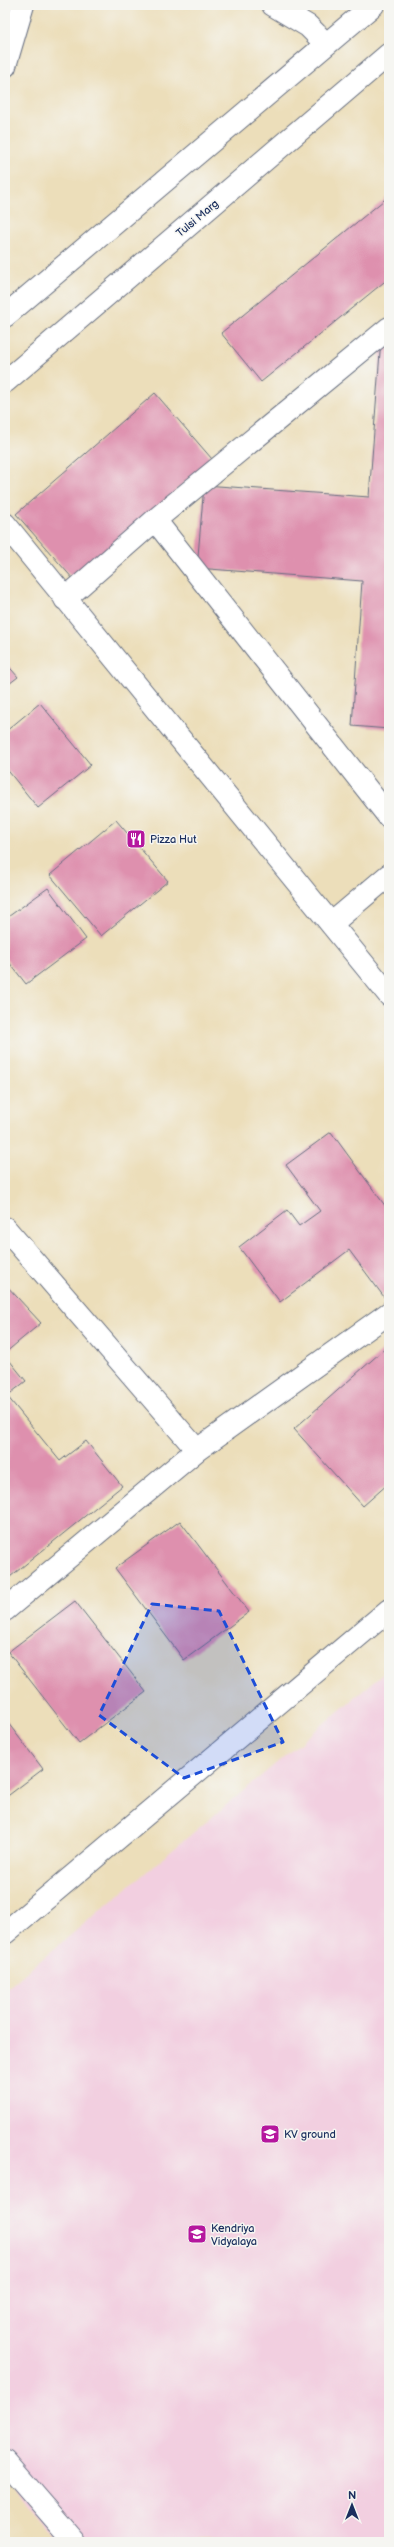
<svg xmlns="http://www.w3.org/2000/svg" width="394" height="2547" font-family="'Balsamiq Sans',sans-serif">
<rect width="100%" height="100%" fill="#f6f6f2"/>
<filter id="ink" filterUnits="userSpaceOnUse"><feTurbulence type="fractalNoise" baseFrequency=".025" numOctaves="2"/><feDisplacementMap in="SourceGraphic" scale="8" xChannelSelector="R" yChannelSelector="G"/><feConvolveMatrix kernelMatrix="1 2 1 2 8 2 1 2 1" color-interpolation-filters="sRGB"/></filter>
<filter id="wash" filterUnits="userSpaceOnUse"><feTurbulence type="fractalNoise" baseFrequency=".012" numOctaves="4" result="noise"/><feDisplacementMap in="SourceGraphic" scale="16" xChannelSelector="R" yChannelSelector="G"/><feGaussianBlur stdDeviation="0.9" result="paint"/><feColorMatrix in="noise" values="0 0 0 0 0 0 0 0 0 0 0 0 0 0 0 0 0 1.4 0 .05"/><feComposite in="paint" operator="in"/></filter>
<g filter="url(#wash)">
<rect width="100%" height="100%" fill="#ecdeba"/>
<!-- built -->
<path fill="#f2cfe0" d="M389,1669V2542H60L5,2477V1990Z"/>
<g id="blocks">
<!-- building -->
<path fill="#de90ae" d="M389,196V278L261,382L221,333Z
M381,339H389V729L352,726L362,581L197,568L204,485L369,497Z
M155,393L212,459L74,580L16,514Z
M5,662L18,677L5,687Z
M40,703L91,765L38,808L5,767V732Z
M116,820L168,881L101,936L50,875Z
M48,888L86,939L26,984L5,957V919Z
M331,1132L389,1211V1294L384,1297L349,1250L280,1302L239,1247L287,1210L299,1226L320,1211L286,1165Z
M5,1284L41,1323L5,1353Z
M389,1345V1483L363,1506L294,1429Z
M5,1355L26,1381L7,1396L60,1461L86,1441L122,1486L5,1581Z
M180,1521L249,1612L184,1660L115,1568Z
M75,1601L146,1692L79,1743L8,1652Z
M5,1719L43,1769L5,1798Z"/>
</g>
</g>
<g filter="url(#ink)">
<use href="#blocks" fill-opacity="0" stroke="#646c7e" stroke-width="1"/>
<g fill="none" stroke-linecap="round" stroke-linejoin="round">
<!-- minor casing -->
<g stroke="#646c7e" stroke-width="24">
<path id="minor" d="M273,5L308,26L326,44
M5,66L23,5
M5,316L373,5
M5,382L389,54
M155,520L389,817
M5,524L389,995
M65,599L155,520L389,328
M331,924L389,875
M5,1228L197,1450
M5,1610L197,1450L389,1313
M5,1933L389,1610
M5,2461L75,2542"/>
</g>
<!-- minor -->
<use href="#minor" stroke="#fff" stroke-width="22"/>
</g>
</g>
<!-- marked area -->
<path fill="#1d4ed8" fill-opacity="0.2" stroke="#1d4ed8" stroke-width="3" stroke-dasharray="8 5" stroke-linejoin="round" d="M152,1604L219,1611L283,1742L184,1778L99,1715Z"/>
<!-- icons -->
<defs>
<g id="restaurant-square" transform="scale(1)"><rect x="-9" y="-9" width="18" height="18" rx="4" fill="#b5179e" stroke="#f6f6f2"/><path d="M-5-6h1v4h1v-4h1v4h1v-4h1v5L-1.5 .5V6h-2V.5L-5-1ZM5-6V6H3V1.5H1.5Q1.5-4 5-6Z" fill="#fff"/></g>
<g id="school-square" transform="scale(1)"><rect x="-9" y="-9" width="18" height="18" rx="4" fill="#b5179e" stroke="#f6f6f2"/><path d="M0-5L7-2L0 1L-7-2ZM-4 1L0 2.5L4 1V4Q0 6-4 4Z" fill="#fff"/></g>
</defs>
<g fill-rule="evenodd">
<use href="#restaurant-square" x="136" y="839"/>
<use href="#school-square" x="270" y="2134"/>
<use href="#school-square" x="197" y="2234"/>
</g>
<g text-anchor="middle" stroke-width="3" stroke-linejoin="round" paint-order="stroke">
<!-- street labels -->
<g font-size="11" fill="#1b2f5e" stroke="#f6f6f2">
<text transform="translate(197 218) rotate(-40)" y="4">Tulsi Marg</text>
</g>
<!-- poi labels -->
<g font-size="11" fill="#1b2f5e" stroke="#f6f6f2" text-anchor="start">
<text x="150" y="843">Pizza Hut</text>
<text x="284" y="2138">KV ground</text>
<text x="211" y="2232">Kendriya<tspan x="211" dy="13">Vidyalaya</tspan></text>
</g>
</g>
<!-- margin -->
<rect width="394" height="2547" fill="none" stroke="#f6f6f2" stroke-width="20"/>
<!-- north arrow -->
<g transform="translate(352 2505)" stroke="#f6f6f2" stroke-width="3" paint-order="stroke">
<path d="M0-3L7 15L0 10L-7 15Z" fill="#1b2f5e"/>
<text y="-6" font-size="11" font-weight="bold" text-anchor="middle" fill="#1b2f5e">N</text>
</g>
</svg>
